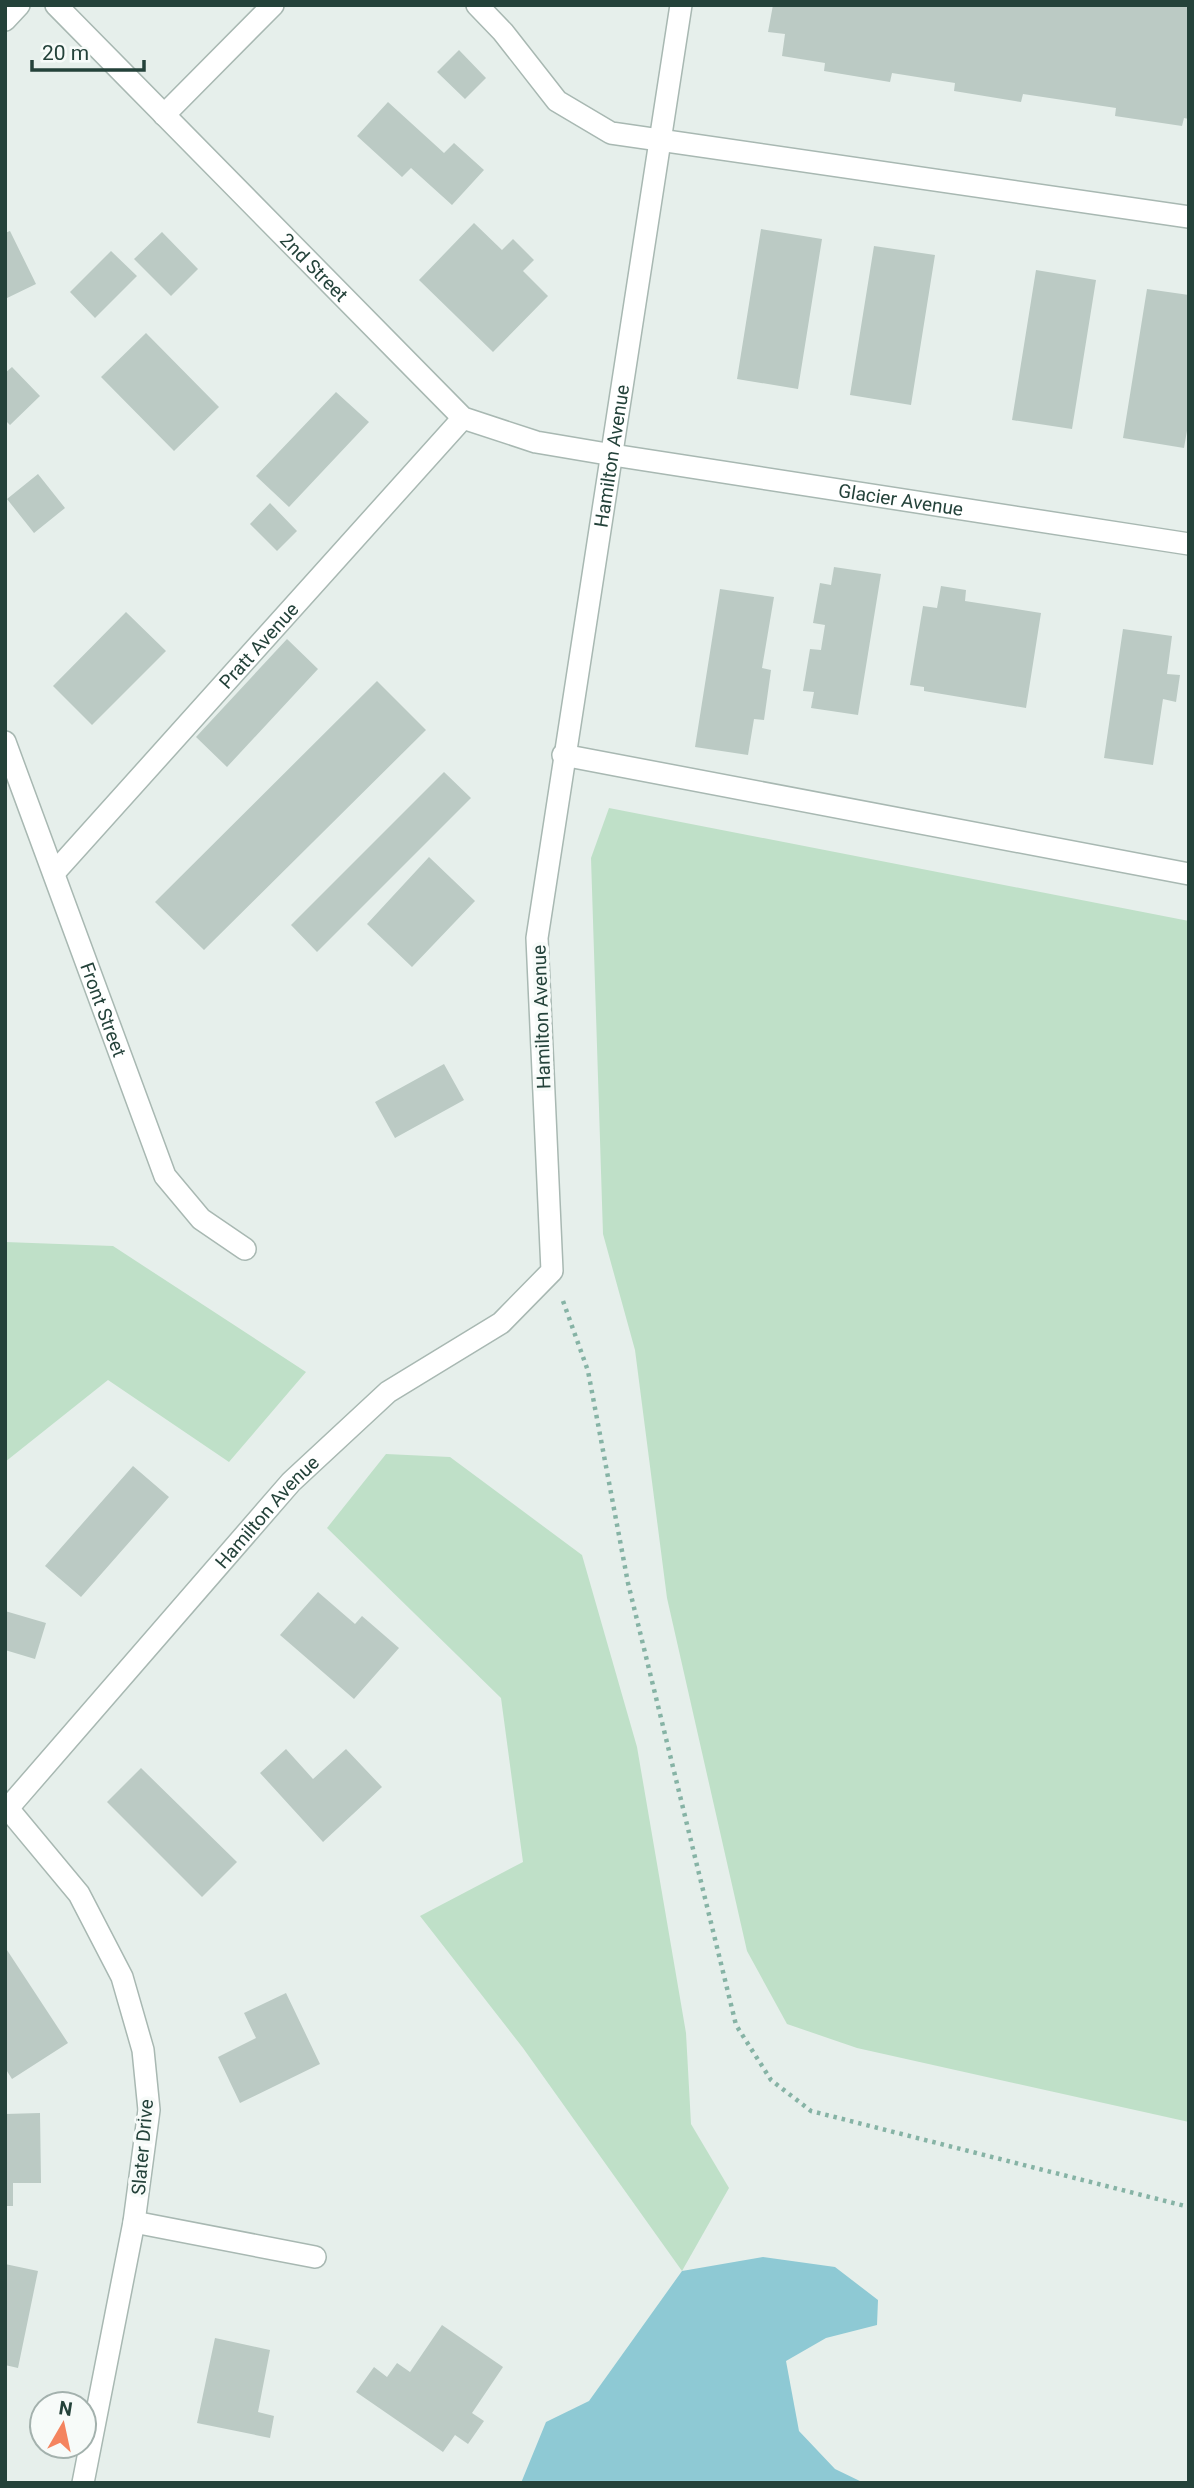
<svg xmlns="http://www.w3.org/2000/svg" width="1194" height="2488" font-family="Roboto,sans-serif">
<rect width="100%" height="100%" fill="#e6efeb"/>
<!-- green -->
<path fill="#bfe0c8" d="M609,808L1189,921V2122L857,2048L787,2024L747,1951L667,1598L635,1350L603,1234L591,858Z
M5,1242L113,1246L306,1372L229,1462L108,1380L5,1462Z
M386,1454L450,1457L582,1555L637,1747L686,2033L691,2124L729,2188L682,2271L523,2048L420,1916L523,1862L501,1698L327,1528Z"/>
<!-- water -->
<path fill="#8ec9d4" d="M763,2257L835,2267L878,2300L877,2325L826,2338L786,2361L799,2431L835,2469L864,2483H521L546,2422L589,2401L682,2271Z"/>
<!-- building -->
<path fill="#bbcac4" d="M773,5H1189V119L1184,118L1182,126L1115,116L1116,108L1023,94L1021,102L954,91L955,83L892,73L890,82L824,71L825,63L782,56L785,34L768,32Z
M459,50L486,78L465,99L437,72Z
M388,102L444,153L454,143L484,170L452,205L411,168L402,177L357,136Z
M474,223L502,250L513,239L534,260L523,271L548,296L493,352L419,280Z
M761,229L822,239L798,389L737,379Z
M10,231L36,284L5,299V233Z
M162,232L198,269L171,296L134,259Z
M874,246L935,255L911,405L850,395Z
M111,251L137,276L95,318L70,292Z
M1036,270L1096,280L1072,429L1012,420Z
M1147,289L1189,295V419L1184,448L1123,438Z
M146,333L219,407L174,451L101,377Z
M12,367L40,396L10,425L5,420V373Z
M336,392L369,422L289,507L256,476Z
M38,474L65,508L34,533L7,499Z
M270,503L297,531L277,551L250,524Z
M834,567L881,574L858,715L811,708L814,692L803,691L810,649L821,650L825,625L813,623L820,583L831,585Z
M941,586L966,590L965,601L1041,613L1026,708L924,691V687L910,685L923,606L937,608Z
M720,589L774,597L762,668L771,670L764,720L754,719L748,755L695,747Z
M126,612L166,651L92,725L53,686Z
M1123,629L1172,636L1167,674L1180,675L1176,702L1163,699L1153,765L1104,758Z
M287,639L318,669L227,767L196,737Z
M377,681L426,730L204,950L155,902Z
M444,772L471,798L317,952L291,925Z
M429,857L475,901L412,967L367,924Z
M444,1064L464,1100L395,1138L375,1102Z
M133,1466L169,1497L81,1597L45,1566Z
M318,1592L355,1624L362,1616L399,1648L354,1699L280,1635Z
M5,1611L46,1623L35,1659L5,1650Z
M286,1749L313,1779L346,1749L382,1787L323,1842L260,1773Z
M141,1768L237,1862L202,1897L107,1802Z
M5,1947L68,2043L12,2079L5,2068Z
M286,1993L320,2064L240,2103L218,2057L256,2038L244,2013Z
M40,2113L41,2183H13V2206H5V2114Z
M5,2264L38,2271L18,2368L5,2365Z
M442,2325L503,2367L472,2413L484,2421L468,2444L455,2435L443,2452L356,2392L374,2367L387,2377L397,2363L410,2372Z
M215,2338L270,2350L258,2412L274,2416L270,2438L197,2423Z"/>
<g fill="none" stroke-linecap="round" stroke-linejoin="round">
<!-- minor casing -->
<g stroke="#a8b8b2" stroke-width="24">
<g id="minor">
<path id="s1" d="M56,5L463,418L536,442L613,455L1189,544"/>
<path d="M477,5L503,32L557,101L611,133L1189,217"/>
<path d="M5,20L19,5"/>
<path d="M164,115L273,5"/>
<path id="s2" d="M5,742L165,1176L201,1219L245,1249"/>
<path d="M563,755L1189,874"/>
<path id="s3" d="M54,873L463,418"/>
<path d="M5,1805L79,1894L122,1977L143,2050L149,2110L134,2222L83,2483"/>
<path id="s4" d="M9,1807L291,1482L388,1392L501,1323L552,1271L537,938L681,5"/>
<path d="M134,2222L315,2257"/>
</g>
</g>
<!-- path -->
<path stroke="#86b3a5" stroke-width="4.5" stroke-dasharray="3.5 5" stroke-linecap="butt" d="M563,1301L588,1371L628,1583L736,2025L771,2080L811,2111L1189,2207"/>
<!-- minor -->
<use href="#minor" stroke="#fff" stroke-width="21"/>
</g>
<g text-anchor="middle" stroke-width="7" stroke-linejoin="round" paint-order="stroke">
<!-- street labels -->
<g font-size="19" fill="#24423a" stroke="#f7fbf9">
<text dy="7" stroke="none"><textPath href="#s1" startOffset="368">2nd Street</textPath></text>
<text dy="7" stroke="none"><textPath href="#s4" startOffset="1589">Hamilton Avenue</textPath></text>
<text dy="7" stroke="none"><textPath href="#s1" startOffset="1026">Glacier Avenue</textPath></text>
<text dy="7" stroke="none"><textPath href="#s3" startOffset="306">Pratt Avenue</textPath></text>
<text dy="7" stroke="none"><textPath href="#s2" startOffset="285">Front Street</textPath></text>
<text transform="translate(541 1017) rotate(-92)" y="7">Hamilton Avenue</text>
<text dy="7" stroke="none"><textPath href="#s4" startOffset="392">Hamilton Avenue</textPath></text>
<text transform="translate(142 2147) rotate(-85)" y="7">Slater Drive</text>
</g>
</g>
<!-- border -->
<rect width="1194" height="2488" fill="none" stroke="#24423a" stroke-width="14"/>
<!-- north arrow -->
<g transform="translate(63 2425) rotate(9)"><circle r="33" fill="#f7fbf9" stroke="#a3b1ad" stroke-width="2"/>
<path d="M0-5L12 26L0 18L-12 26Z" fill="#f4845f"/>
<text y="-10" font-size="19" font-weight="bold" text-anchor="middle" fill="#24423a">N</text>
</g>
<!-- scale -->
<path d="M32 60v10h112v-10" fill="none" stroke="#24423a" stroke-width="3.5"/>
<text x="42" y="60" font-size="21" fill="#24423a" stroke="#f7fbf9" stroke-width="5" paint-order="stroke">20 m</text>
</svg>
